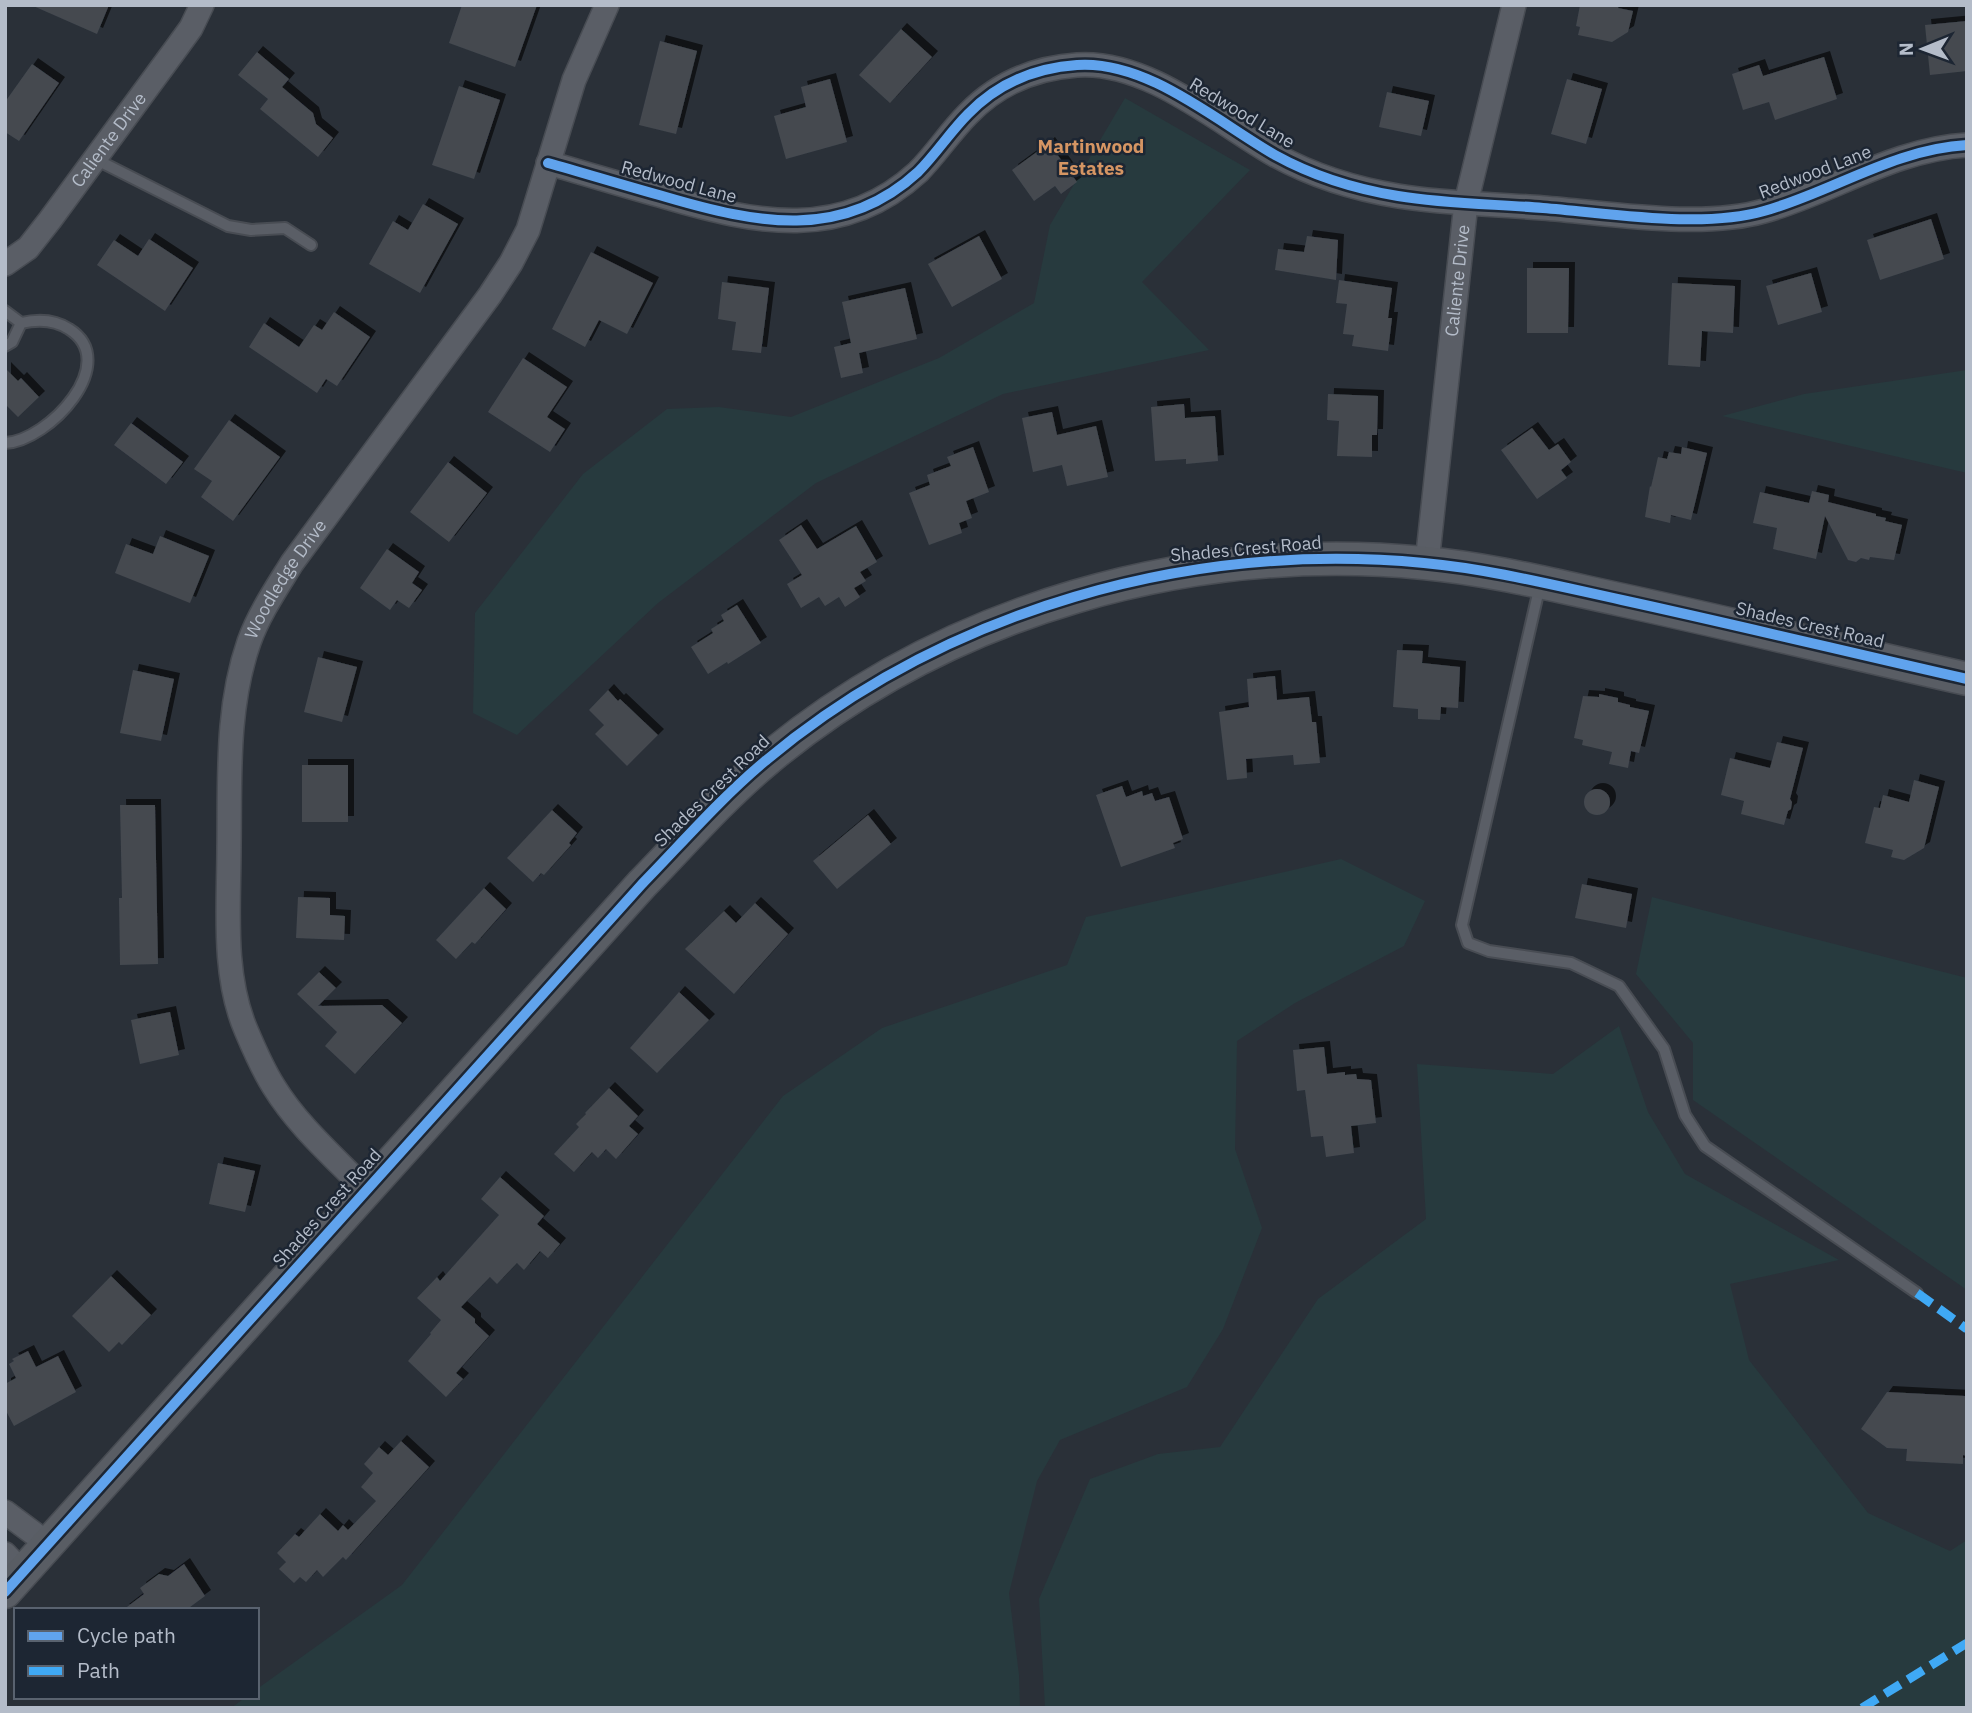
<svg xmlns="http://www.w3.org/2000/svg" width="1972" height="1713" font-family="'IBM Plex Sans',sans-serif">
<defs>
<filter id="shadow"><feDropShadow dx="6" dy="-6" stdDeviation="0" flood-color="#0009"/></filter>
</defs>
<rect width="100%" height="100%" fill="#2a3038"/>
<!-- green -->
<path fill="#273a3e" d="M1125,98L1250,170L1142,282L1209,350L1003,394L816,483L658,603L517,735L473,713L475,613L583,474L667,409L719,407L791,417L939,358L1034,303L1050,225Z
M1967,370V473L1722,416L1804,394Z
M1341,859L1425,901L1404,946L1295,1003L1237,1041L1235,1149L1262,1228L1223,1329L1187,1387L1060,1440L1037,1481L1009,1593L1019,1675L1020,1708H231L246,1697H257V1689L402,1585L783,1096L882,1028L1067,965L1086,917Z
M1652,897L1967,978V1290L1693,1100V1043L1636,974Z
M1619,1026L1648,1112L1685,1174L1839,1260L1730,1284L1749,1360L1868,1513L1950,1551L1967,1540V1708H1045L1039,1599L1090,1479L1158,1454L1220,1447L1318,1299L1426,1219L1417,1064L1553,1074Z"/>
<!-- building -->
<path fill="#444950" filter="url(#shadow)" d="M31,5H109L97,34Z
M462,5H537L515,67L449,43Z
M1580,5H1619L1618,8L1633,11L1628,32L1612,42L1578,35L1580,27L1576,26Z
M1967,21V71L1930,75L1925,25Z
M901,29L932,57L890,103L859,75Z
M660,41L697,51L676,134L639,125Z
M257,52L289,79L282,87L313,113L316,124L333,138L318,157L260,109L268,99L238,75Z
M1824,57L1837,99L1775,120L1769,102L1743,110L1732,74L1759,65L1763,76Z
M32,64L59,83L19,141L5,132V102Z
M830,79L847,142L786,159L774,116L806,107L801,87Z
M1567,79L1602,89L1586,144L1551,134Z
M459,86L500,100L474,179L432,165Z
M1387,92L1429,101L1421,136L1379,127Z
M1049,143L1077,182L1061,194L1055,186L1034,201L1012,170Z
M423,204L458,224L420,293L369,264L393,221L408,230Z
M1931,219L1944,259L1880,280L1867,240Z
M979,236L1002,279L952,307L928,264Z
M1307,236L1338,240L1336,280L1275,270L1278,249L1304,252Z
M149,239L193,268L165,311L97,265L114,240L138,256Z
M591,252L653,283L627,334L599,320L585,347L552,329Z
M1527,268H1569L1568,333H1527Z
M1811,273L1822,312L1778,325L1766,286Z
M1339,280L1392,288L1388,318H1392L1388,351L1352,346L1354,335L1343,334L1347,304L1336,303Z
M722,282L769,288L761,353L732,350L736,322L718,319Z
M1672,283L1735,286L1733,333L1702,331L1700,367L1668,365Z
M905,288L917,339L859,353L863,373L841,378L834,347L851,343L842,302Z
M334,312L370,337L337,386L326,379L317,393L249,347L264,323L299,347L314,325L322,330Z
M523,358L567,387L547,417L565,429L550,452L488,412Z
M5,368L18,381L21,378L39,397L18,417L5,404Z
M1328,394L1378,396L1377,435H1372V457L1337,456L1339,421L1327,420Z
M1184,404L1185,418L1215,416L1218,461L1186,464V459L1155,461L1151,407Z
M1052,412L1057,435L1096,426L1108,477L1067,486L1062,465L1033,472L1022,418Z
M229,420L280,457L233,521L201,497L212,481L194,469Z
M131,423L183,462L166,484L114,445Z
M1532,428L1549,450L1558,444L1571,462L1561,470L1567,478L1537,499L1501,450Z
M973,447L989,492L966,501L972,518L959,523L962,533L929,545L909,493L930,485L927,475L951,466L947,457Z
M1682,447L1707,453L1691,520L1671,515L1670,523L1645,517L1650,486L1651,487L1658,457L1667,459L1669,452L1681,454Z
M448,462L487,493L449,542L410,512Z
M1812,491L1829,495L1828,502L1876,514V516L1886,518L1885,521L1902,525L1894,560L1870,557L1869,560L1861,558L1856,562L1848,560L1825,516L1816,559L1773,549L1777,528L1753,523L1760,492L1809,503Z
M801,525L817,549L856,526L877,562L860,572L866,581L854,588L860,597L845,607L839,597L825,606L819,597L801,608L787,584L802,575L779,540Z
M160,536L209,556L190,603L115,573L126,544L153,554Z
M387,549L419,572L412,583L422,590L409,608L397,600L390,610L360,588Z
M737,605L761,643L728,664L727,662L708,674L691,647L713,633L711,629L724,621L721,615Z
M1397,650L1423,651L1422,663L1460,667L1458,708L1441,707L1440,720L1418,719V709L1393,707Z
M318,657L357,667L342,722L304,712Z
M133,670L174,679L161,741L120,733Z
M1275,676L1277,700L1309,697L1312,722H1316L1320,763L1294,765L1293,755L1246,759L1247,778L1227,780L1219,712L1249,707L1247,679Z
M608,690L618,701L620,699L658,735L627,766L595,734L604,725L589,710Z
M1599,694L1618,698V702L1630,705V707L1649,711L1639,753L1631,751L1628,768L1609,764L1612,752L1582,745L1583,740L1574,738L1583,696L1599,697Z
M1777,742L1803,748L1790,799L1792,802L1791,809L1788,811L1784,825L1741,814L1744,801L1721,795L1730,758L1770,768Z
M302,765H348V822H302Z
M1914,780L1939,787L1924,848L1904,860L1891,857L1893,850L1865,843L1874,807L1880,808L1883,795L1909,802Z
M1122,786L1126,797L1142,791L1143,796L1152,793L1155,801L1169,797L1183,839L1173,843L1175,848L1121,867L1096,795Z
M1584 802a13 13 0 1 1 26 0a13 13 0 1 1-26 0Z
M120,805H155L158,964L120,965L119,898H122Z
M552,810L577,833L569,843L571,845L544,875L541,873L533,882L507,858Z
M868,815L891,844L837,889L813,861Z
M1582,884L1632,894L1626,928L1575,918Z
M484,888L506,909L475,944L472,942L456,959L436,940Z
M298,897L330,898V915L345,916L344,940L296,938Z
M755,903L788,934L734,994L685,949L724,911L736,923Z
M319,972L336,988L318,1006L382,1005L402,1023L355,1074L325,1046L337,1032L297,994Z
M679,992L709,1020L657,1073L630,1048Z
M170,1012L179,1055L140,1064L131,1020Z
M1324,1047L1327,1074L1345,1072V1075L1356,1074L1357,1079L1371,1080L1376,1123L1351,1126L1354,1153L1326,1157L1323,1136L1311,1137L1305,1090L1297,1091L1293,1050Z
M609,1088L638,1116L629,1126L638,1134L616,1159L606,1149L598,1158L592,1152L574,1172L554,1154L579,1127L576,1124L586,1114L585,1113Z
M218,1163L255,1171L245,1212L209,1204Z
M500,1177L544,1216L537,1224L560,1244L548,1258L540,1251L524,1270L517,1263L497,1284L490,1277L461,1307L475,1319V1323L489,1336L456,1373L463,1379L446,1397L408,1361L431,1334L430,1333L441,1320L417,1298L437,1277L440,1281L499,1215L481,1199Z
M111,1276L151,1315L122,1345L119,1342L109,1352L72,1316Z
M28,1351L36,1367L58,1356L76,1392L14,1426L5,1409V1384L16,1378L9,1364L14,1361L12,1359Z
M1887,1392L1965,1396L1967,1456L1963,1455V1464L1906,1461L1907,1449L1887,1448L1861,1429Z
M401,1441L429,1467L346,1560L343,1557L323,1577L317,1570L306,1582L300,1577L294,1583L279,1569L286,1562L277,1553L295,1534L299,1537L320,1514L338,1531L343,1525L348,1530L376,1501L361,1487L373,1473L364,1464L379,1447L388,1455Z
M184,1564L205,1596L186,1610H123L144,1594L140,1588L159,1574L168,1576Z"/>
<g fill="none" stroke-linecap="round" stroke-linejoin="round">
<!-- lane casing -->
<g stroke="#484c53" stroke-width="14">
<path id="lane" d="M95,159L228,226L251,230L285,228L311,245
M5,311L21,323C38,319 54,319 69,329C122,362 49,441 5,443
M5,346L12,342L21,323
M1540,585L1462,925L1468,943L1489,951L1571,963L1619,986L1664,1049L1685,1115L1705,1146L1917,1293"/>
</g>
<!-- street casing -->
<g stroke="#484c53" stroke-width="26">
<g id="street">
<path d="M548,163C587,174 626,186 666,197C755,223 842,242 918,172C936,154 950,132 968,114C997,84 1034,68 1077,65C1147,60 1216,121 1275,155C1313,176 1355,189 1398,196C1446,204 1495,204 1543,208C1609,213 1701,229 1764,211C1832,192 1894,149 1967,145"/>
<path id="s1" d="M5,264L28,248L50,220L175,50L191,28L202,5"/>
<path id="s2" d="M1427,563L1466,203L1514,5"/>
<path id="s3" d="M366,1190C334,1157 298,1126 274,1087C263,1070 254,1049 246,1030C222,974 229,906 229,847C230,778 226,708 249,642C259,614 276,589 292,563L490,295L511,263L528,230L574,80L607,5"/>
<path d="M5,1512L48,1544"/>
<path d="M5,1554L23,1573"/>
</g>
</g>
<!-- secondary casing -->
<g stroke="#484c53" stroke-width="35">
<path id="secondary" d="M5,1592L642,884C682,843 720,799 764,762C946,609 1190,541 1424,563C1490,569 1557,586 1622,600C1737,625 1852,653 1967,679"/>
</g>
<!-- lane -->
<use href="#lane" stroke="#5a5e66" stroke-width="10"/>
<!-- street -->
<use href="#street" stroke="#5a5e66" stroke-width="23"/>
<!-- secondary -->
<use href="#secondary" stroke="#595d64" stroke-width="32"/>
<!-- quiet -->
<path stroke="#3fa9f5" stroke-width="9" stroke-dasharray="18 9" stroke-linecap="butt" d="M1917,1293L1967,1329
M1862,1708L1967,1643"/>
<!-- cycleway casing -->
<g stroke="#1d2633" stroke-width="15">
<path id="cycleway" d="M548,163C587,174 626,186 666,197C755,223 842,242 918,172C936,154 950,132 968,114C997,84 1034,68 1077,65C1147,60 1216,121 1275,155C1313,176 1355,189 1398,196C1446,204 1495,204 1543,208C1609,213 1701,229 1764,211C1832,192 1894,149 1967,145
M5,1592L642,884C682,843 720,799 764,762C946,609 1190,541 1424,563C1490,569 1557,586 1622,600C1737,625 1852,653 1967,679"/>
</g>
<!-- cycleway -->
<use href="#cycleway" stroke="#60a3ed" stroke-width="10"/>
</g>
<g text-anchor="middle" stroke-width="5" stroke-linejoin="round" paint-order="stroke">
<!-- street labels -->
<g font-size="18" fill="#b4bcc9" stroke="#1d2633">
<text transform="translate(1242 113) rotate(31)" y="6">Redwood Lane</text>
<text dy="6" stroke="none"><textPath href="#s1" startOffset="163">Caliente Drive</textPath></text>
<text transform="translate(1815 172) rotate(-21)" y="6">Redwood Lane</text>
<text transform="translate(679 182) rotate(15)" y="6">Redwood Lane</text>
<text dy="6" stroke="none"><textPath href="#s2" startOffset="284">Caliente Drive</textPath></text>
<text transform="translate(1246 549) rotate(-5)" y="6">Shades Crest Road</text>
<text dy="6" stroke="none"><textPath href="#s3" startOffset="667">Woodledge Drive</textPath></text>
<text transform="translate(1810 625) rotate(13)" y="6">Shades Crest Road</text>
<text transform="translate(712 791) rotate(-44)" y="6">Shades Crest Road</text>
<text transform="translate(327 1208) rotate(-48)" y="6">Shades Crest Road</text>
</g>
<!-- neighbourhood labels -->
<g font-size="19" font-weight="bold" fill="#d59563" stroke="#1d2633">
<text x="1091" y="153">Martinwood<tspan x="1091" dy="22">Estates</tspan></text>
</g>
</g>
<!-- border -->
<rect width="1972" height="1713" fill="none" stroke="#b4bcc9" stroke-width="14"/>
<!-- legend -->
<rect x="14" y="1608" width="245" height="91" fill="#1d2633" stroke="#59626f" stroke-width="2"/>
<rect x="28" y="1631" width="35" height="10" fill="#60a3ed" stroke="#59626f" stroke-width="2"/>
<text x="77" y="1643" font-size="21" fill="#b4bcc9">Cycle path</text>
<rect x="28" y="1666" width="35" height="10" fill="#3fa9f5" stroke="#59626f" stroke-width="2"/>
<text x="77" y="1678" font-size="21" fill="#b4bcc9">Path</text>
<!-- north arrow -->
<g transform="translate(1923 49) rotate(269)" stroke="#1d2633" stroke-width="5" paint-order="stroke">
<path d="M0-5L12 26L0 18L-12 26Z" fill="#b4bcc9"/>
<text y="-10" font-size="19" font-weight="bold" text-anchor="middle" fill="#b4bcc9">N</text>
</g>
</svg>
